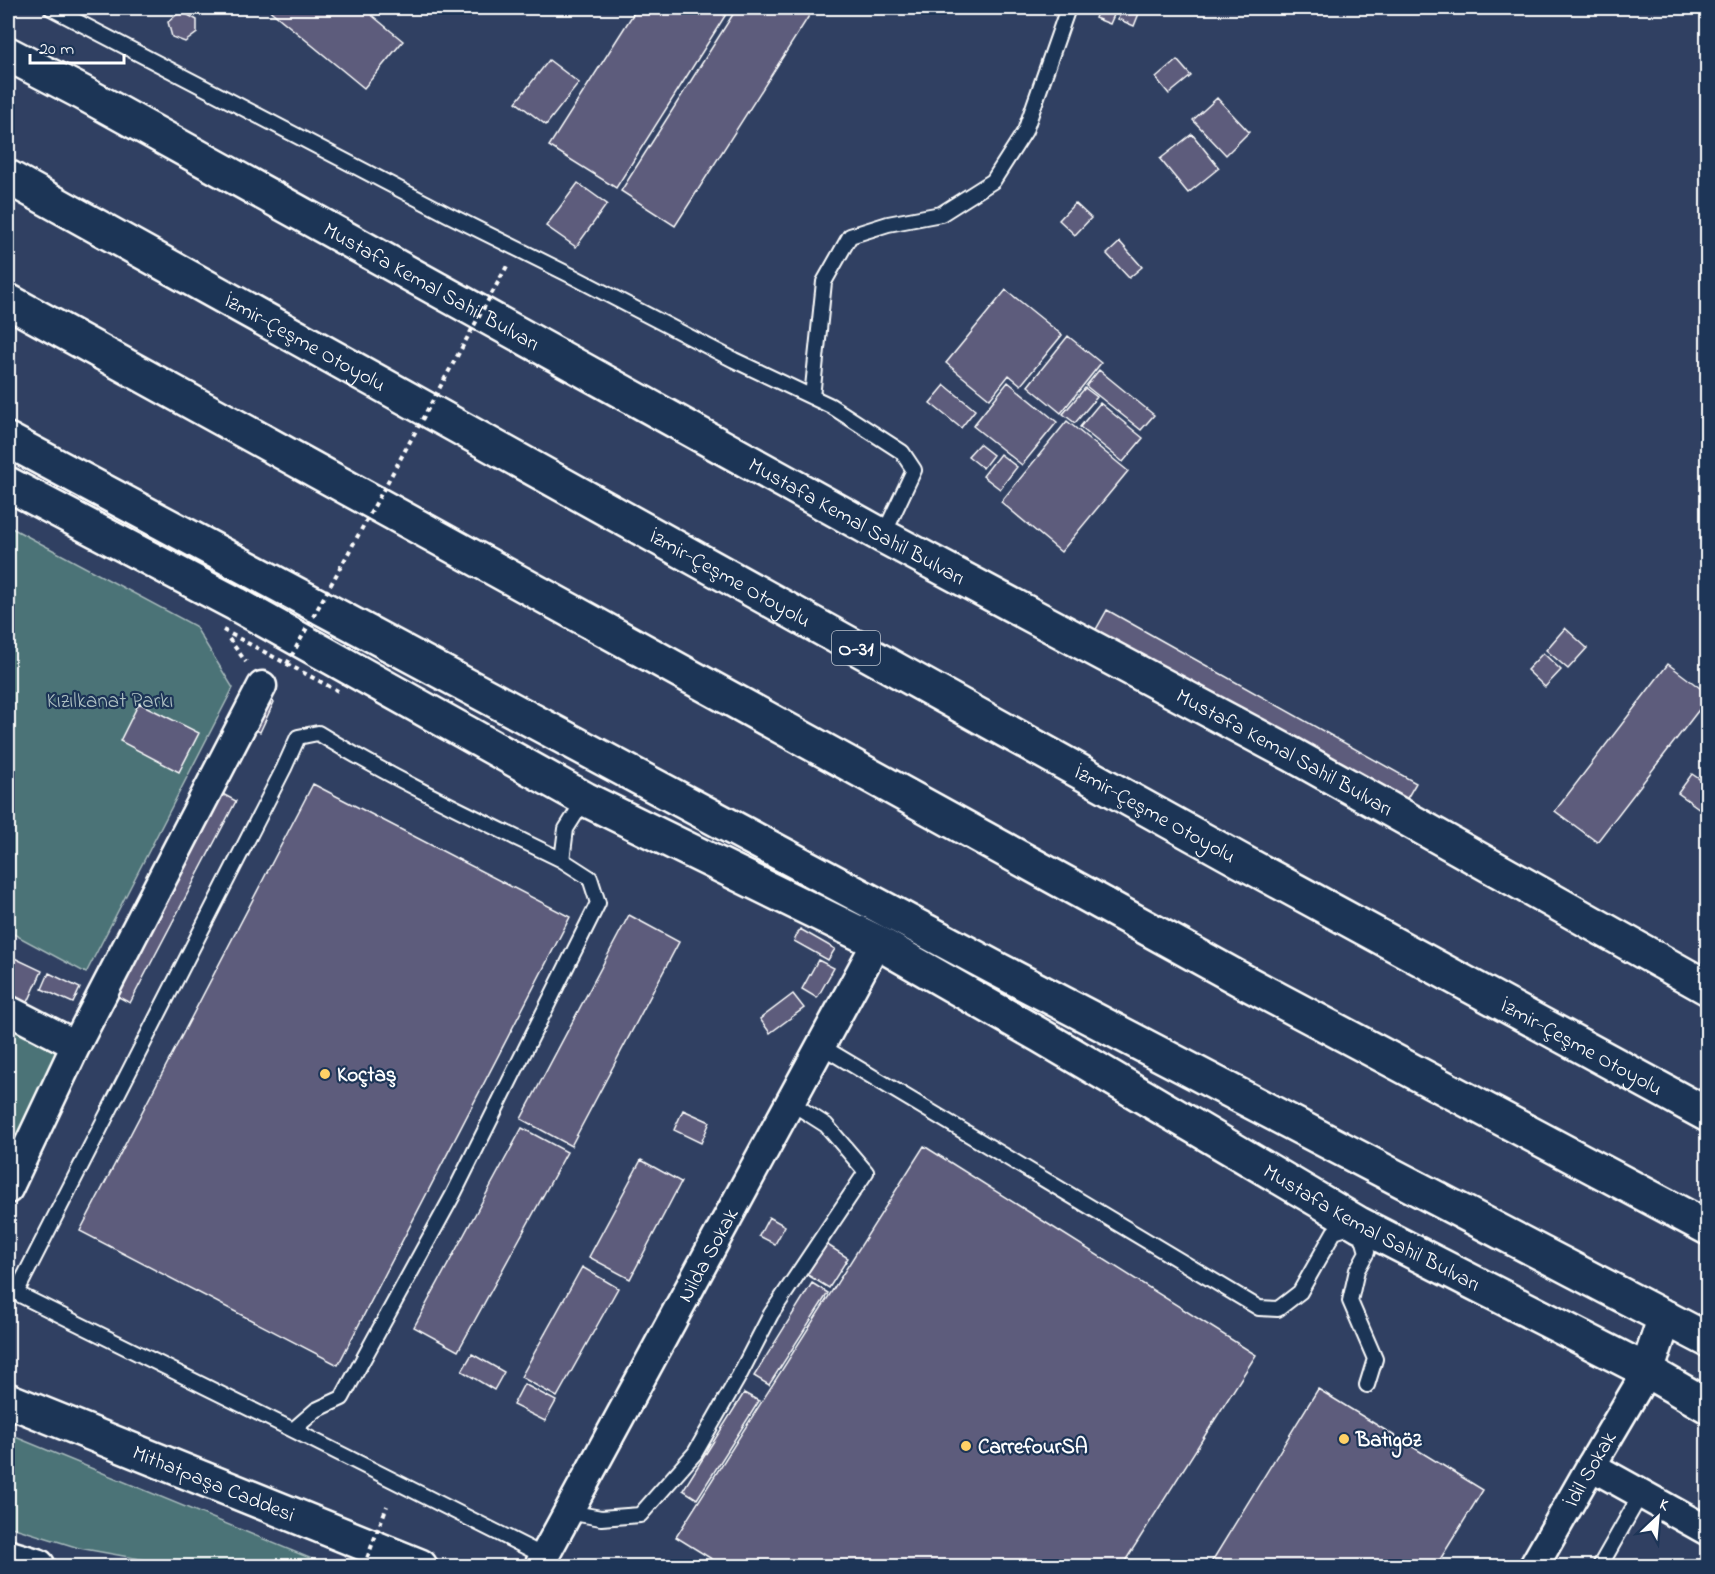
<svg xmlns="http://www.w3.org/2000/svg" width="1715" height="1574" font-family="'Indie Flower',sans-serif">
<rect width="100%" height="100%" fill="#304062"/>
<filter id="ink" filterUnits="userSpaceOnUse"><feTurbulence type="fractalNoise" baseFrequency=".0167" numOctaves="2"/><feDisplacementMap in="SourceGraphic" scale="12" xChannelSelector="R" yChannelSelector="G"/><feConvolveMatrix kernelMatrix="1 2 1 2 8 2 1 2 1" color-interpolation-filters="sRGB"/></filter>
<g filter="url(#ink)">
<!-- green -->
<path fill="#4c7377" stroke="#a6b9bb" stroke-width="1.5" d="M8,526L195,626L233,688L86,973L8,931Z
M8,1020L63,1048L8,1165Z
M8,1434L329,1566H179L79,1548L8,1526Z"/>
<!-- building -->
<path fill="#5d5b7b" stroke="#fff" stroke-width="1.5" d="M267,8H363L403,41L364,88Z
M637,8H730L616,188L549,146Z
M737,8H814L675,226L621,191Z
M1099,8H1117L1110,24L1095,18Z
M1122,8H1130L1140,11L1134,26L1118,19Z
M181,11L197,20V33L185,42L172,37L168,22Z
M549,60L579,83L546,125L516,102Z
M1177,60L1191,76L1169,94L1156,78Z
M1217,98L1249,132L1226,155L1193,120Z
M1192,134L1219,168L1188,193L1160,159Z
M578,183L607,204L576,247L546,226Z
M1075,203L1091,218L1075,235L1059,220Z
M1120,242L1142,267L1129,278L1107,254Z
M1006,290L1062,335L1021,385L1009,375L990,399L946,363Z
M1068,336L1101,363L1061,413L1028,386Z
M1099,370L1154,415L1141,430L1086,386Z
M1008,382L1057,422L1022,465L973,426Z
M945,385L975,410L961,428L930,403Z
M1085,388L1097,397L1075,423L1063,414Z
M1100,403L1143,438L1123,462L1080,427Z
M1067,421L1128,471L1061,552L1001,502Z
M979,444L993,455L983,468L968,456Z
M1000,454L1017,467L1000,489L983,476Z
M1107,610L1416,783L1402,807L1094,633Z
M1565,628L1587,648L1568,669L1546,650Z
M1543,653L1561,670L1545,687L1527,670Z
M1668,664L1708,694V698L1597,842L1555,811Z
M262,695L274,702L260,732L247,726Z
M139,703L199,733L179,772L120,741Z
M1692,774L1708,785V798L1700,809L1678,793Z
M313,784L570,917L338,1365L80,1231Z
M215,790L236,801L130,1003L109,992Z
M629,915L679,942L571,1146L521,1119Z
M800,929L835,949L828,960L794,941Z
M8,955L42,971L24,1011L8,1004Z
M818,960L834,968L817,998L802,989Z
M49,973L80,988L73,1003L42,989Z
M793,994L804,1008L770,1033L760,1019Z
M683,1110L710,1122L701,1143L674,1130Z
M522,1128L567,1152L458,1351L414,1327Z
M924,1146L1256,1355L1122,1566H723L676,1537Z
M641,1160L681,1182L630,1279L589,1257Z
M769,1217L785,1226L775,1244L759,1236Z
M826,1244L848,1258L829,1288L806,1274Z
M582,1267L618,1288L557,1397L521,1377Z
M812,1283L828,1293L769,1385L754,1376Z
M472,1354L504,1372L494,1390L462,1371Z
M524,1384L556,1401L545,1421L513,1405Z
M1318,1389L1483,1490L1436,1566H1209Z
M744,1393L759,1401L697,1499L683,1490Z"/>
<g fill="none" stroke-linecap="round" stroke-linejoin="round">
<!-- lane casing -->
<g stroke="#fff" stroke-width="18">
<path id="lane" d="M51,8L449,215L572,276L734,360L831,406L902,452L914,470L883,536
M812,397L824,282L850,236L888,224L941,214L993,181L1025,131L1068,8
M821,1046L1259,1308L1278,1309L1300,1292L1334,1232L1359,1224L1367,1252L1357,1270L1350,1301L1375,1359L1367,1385
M293,1430L16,1293L284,768L298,737L318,733C396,781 480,820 562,860
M568,1512L601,1518L640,1515L695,1453L739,1376L771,1314L866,1172L826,1125L790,1102
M544,1556L293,1430L316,1410L342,1398L453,1195L598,903L590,878L562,860L566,829L585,799
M1600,1566L1641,1494"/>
</g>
<!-- street casing -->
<g stroke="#fff" stroke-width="33">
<g id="street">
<path d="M8,1010L76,1045L262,686"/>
<path d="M8,1189L76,1045"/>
<path d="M1591,1466L1708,1531"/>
<path id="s1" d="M539,1566L877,942"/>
<path id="s2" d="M1534,1566L1591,1466L1647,1371"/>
</g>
</g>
<!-- secondary casing -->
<g stroke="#fff" stroke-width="38">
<g id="secondary">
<path id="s3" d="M8,54L83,93L883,536L1293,755L1708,988"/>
<path d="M8,440L995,968L1708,1340"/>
<path id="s4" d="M8,484L236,604L585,799L877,942L1041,1036L1359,1224L1647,1371L1665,1317"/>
<path d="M1647,1371L1708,1406"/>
</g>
</g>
<!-- primary casing -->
<g stroke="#fff" stroke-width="38">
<g id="primary">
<path id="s5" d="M8,1400L420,1566"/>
<path d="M8,1557L38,1566"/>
</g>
</g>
<!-- highway casing -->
<g stroke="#fff" stroke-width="38">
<g id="highway">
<path id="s6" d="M8,177L1241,861L1708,1115"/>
<path d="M8,301L1247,983L1708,1228"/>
</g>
</g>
<!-- path -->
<path stroke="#fff" stroke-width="4" stroke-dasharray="4.5 4.5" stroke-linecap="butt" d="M229,639L246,662"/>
<!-- lane -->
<use href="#lane" stroke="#1d3557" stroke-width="14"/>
<!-- street -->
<use href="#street" stroke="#1d3557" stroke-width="28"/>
<!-- secondary -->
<use href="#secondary" stroke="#1d3557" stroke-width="33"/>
<!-- primary -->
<use href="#primary" stroke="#1d3557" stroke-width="33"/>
<!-- highway -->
<use href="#highway" stroke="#1d3557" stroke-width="33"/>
<!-- path-bridge -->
<path stroke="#fff" stroke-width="4" stroke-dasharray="4.5 4.5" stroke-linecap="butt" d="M223,630L338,691
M287,664L507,266
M364,1566L387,1506"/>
</g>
</g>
<!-- markers -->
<g fill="#ffd166" stroke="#1d3557" stroke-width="2">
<circle cx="325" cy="1074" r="6"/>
<circle cx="1344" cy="1439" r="6"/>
<circle cx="966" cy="1446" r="6"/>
</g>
<g text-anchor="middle" stroke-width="4.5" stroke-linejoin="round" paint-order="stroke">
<!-- shield labels -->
<rect fill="#1d3557" stroke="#bbc2cd" stroke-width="1.5" x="832" y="631" width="48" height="34" rx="4.5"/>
<g font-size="20" font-weight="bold" fill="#fff">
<text x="856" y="655">O-31</text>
</g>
<!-- street labels -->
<g font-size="21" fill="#fff" stroke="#1d3557">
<text dy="7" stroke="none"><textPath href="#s3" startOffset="483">Mustafa Kemal Sahil Bulvarı</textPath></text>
<text dy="7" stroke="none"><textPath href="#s6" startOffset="340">İzmir-Çeşme Otoyolu</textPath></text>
<text dy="7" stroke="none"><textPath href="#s3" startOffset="969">Mustafa Kemal Sahil Bulvarı</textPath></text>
<text dy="7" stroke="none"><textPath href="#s6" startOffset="826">İzmir-Çeşme Otoyolu</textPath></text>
<text dy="7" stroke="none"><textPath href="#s3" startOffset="1455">Mustafa Kemal Sahil Bulvarı</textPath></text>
<text dy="7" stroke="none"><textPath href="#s6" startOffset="1312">İzmir-Çeşme Otoyolu</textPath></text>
<text dy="7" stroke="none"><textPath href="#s6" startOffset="1798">İzmir-Çeşme Otoyolu</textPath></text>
<text dy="7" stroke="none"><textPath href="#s4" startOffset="1554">Mustafa Kemal Sahil Bulvarı</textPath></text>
<text dy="7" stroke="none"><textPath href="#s1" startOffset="354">Nilda Sokak</textPath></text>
<text dy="7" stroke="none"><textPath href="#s2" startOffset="112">İdil Sokak</textPath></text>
<text dy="7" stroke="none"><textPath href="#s5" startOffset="222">Mithatpaşa Caddesi</textPath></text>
</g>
<!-- park labels -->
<g font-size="21" fill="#aec0c2" stroke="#1d3557">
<text x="110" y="707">Kızılkanat Parkı</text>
</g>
<!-- poi labels -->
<g font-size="21" font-weight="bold" fill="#fff" stroke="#1d3557" text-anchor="start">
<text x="337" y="1081">Koçtaş</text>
<text x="1356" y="1446">Batıgöz</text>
<text x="978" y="1453">CarrefourSA</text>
</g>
</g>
<!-- margin -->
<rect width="1715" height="1574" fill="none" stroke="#1d3557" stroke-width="30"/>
<rect x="15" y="15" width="1685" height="1544" fill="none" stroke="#fff" stroke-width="2" filter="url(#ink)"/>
<!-- north arrow -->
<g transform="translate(1658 1517) rotate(26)" stroke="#1d3557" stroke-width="4.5" paint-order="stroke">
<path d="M0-4.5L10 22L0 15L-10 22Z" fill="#ffffff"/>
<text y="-9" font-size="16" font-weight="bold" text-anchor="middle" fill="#ffffff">K</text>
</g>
<!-- scale -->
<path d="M30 54v9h94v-9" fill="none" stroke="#ffffff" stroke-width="3"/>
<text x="39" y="54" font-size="18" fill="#ffffff" stroke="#1d3557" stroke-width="4.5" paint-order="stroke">20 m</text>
</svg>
